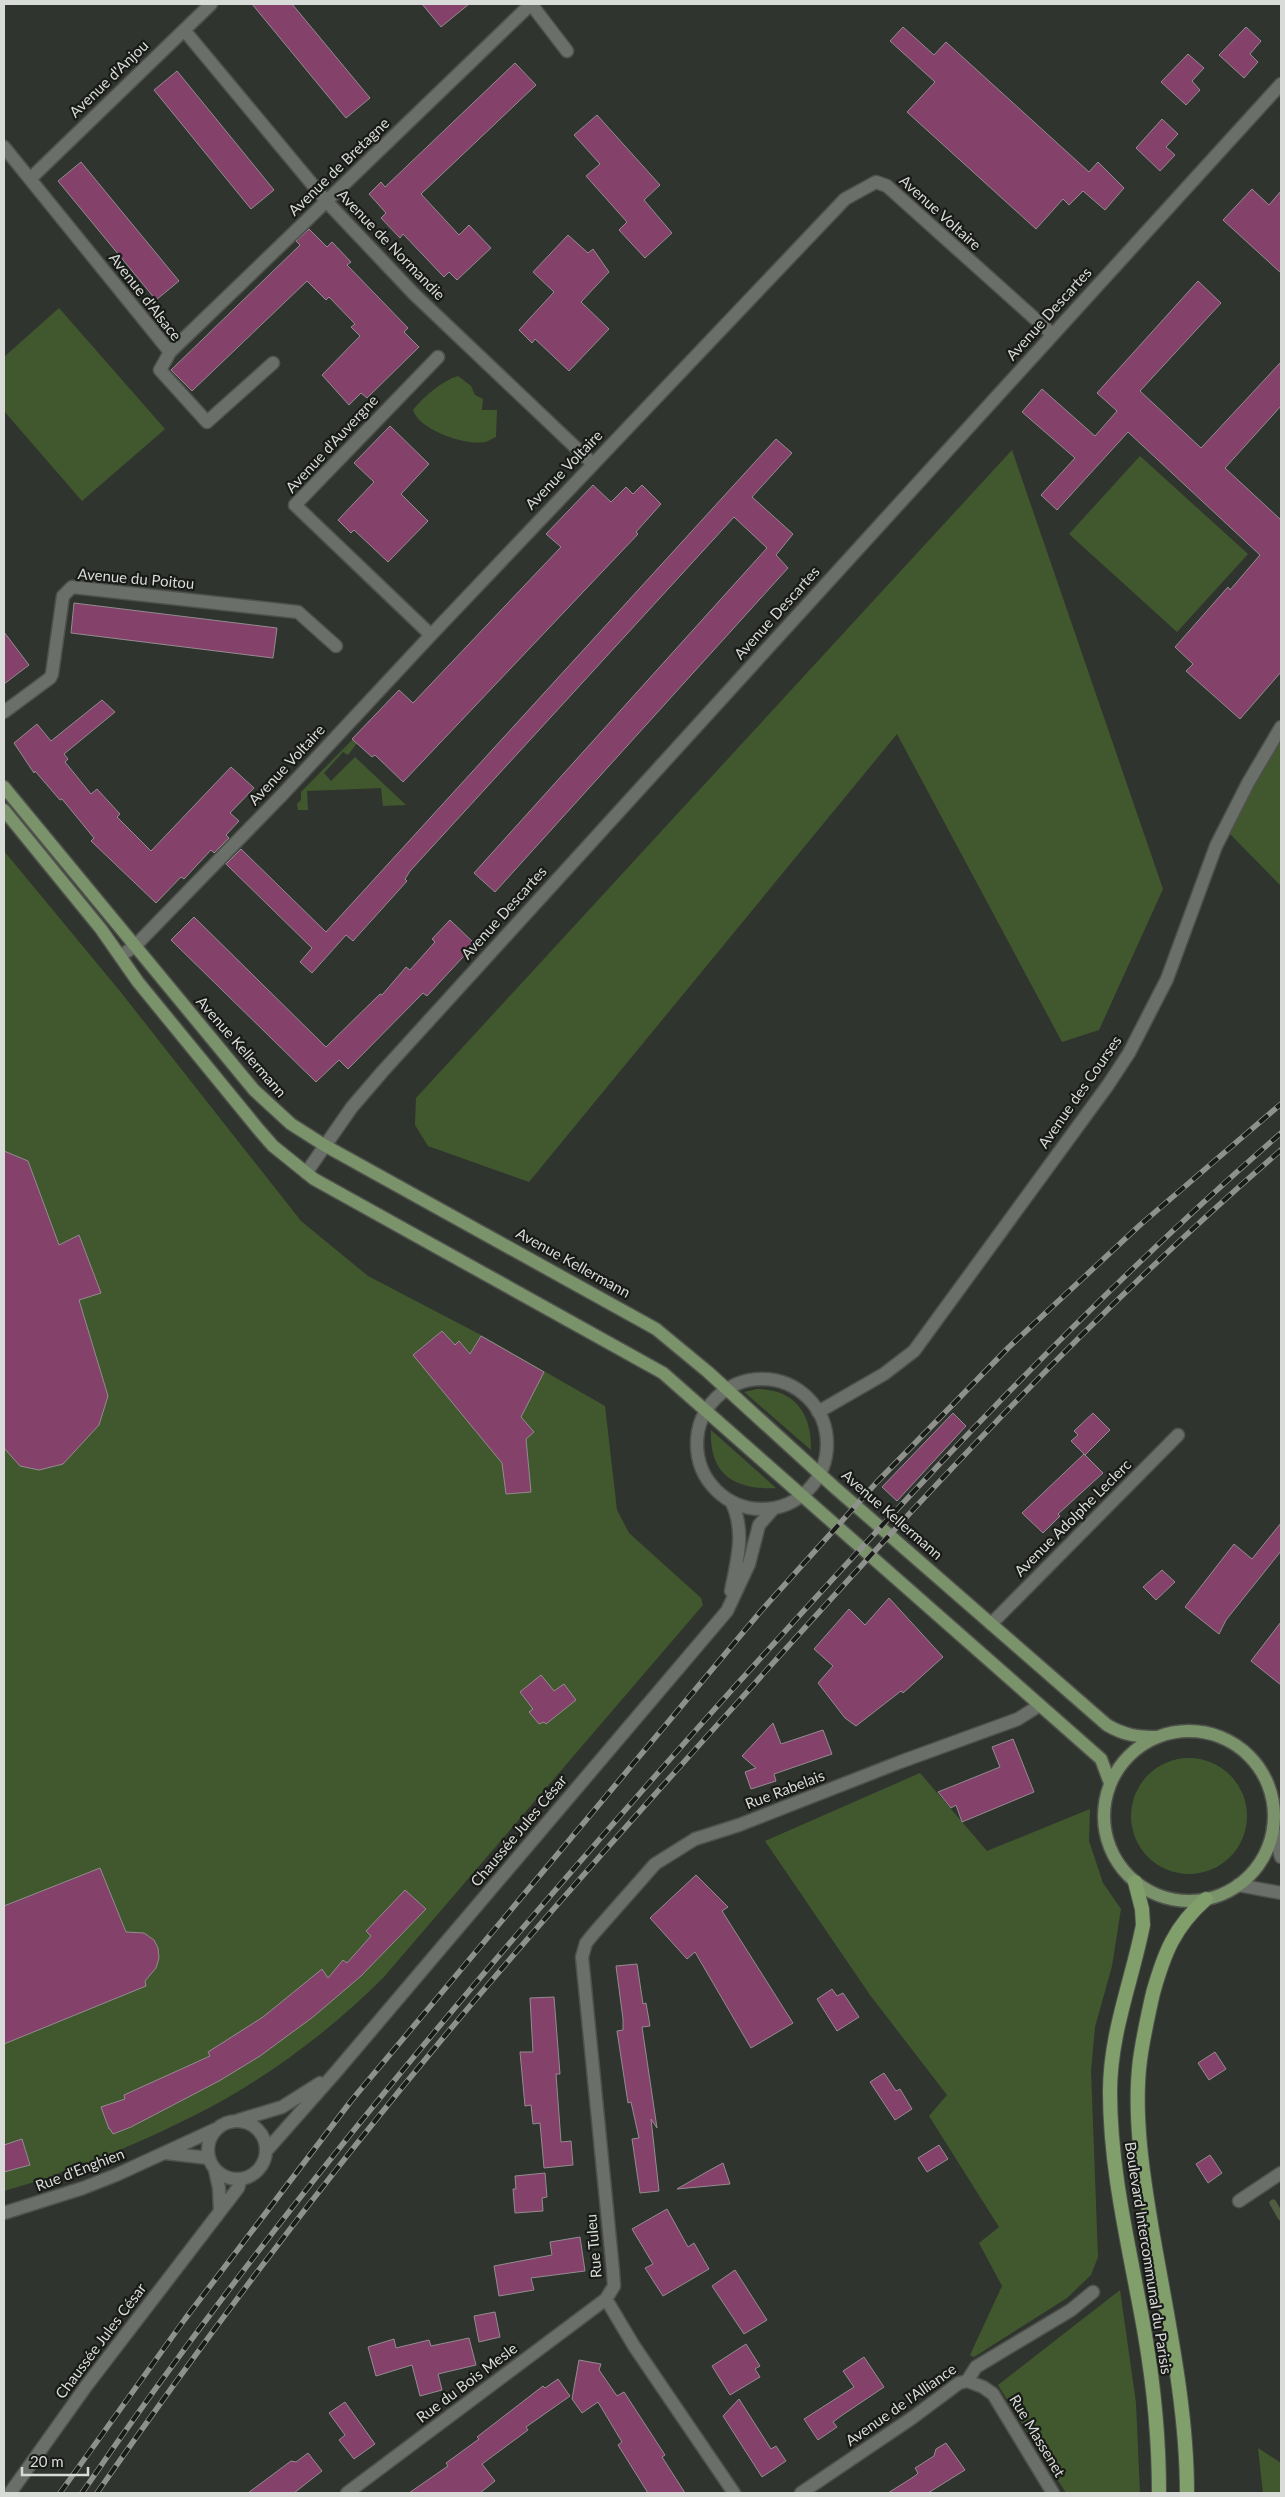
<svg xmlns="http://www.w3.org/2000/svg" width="1285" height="2497" font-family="Lato,sans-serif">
<rect width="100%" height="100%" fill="#30342e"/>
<!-- green -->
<path fill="#41582f" d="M59,308L165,429L82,501L4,411V357Z
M458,376L471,386L475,395L483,399L482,410H497L496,437C493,438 489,441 485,442C466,446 419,430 413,410C424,396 442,381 458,376Z
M1012,450L1163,889L1099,1030L1062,1042L897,734L529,1182L428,1146L415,1125L416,1098Z
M1140,456L1248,554L1177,632L1069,534Z
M1281,727V886L1225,829Z
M353,739L357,743L348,755L343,752L324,773L331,781L355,757L406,805L383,806L381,788L307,791L308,810H298L297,804L301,800V792Z
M4,851L119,990L301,1221L368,1276L481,1335L605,1406L617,1510L629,1533L701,1598L703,1605L383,1978C337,2024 284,2065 227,2098C183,2123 134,2144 87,2164L82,2162L51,2177L4,2191Z
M757,1389C795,1389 812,1414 811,1450L744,1392Z
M711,1430L776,1488C735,1490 709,1475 711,1430Z
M1131 1816a58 58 0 1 1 116 0a58 58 0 1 1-116 0Z
M920,1773L987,1851L1090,1809L1089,1841L1103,1883L1121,1909L1112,1966L1095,2027L1091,2071L1098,2257L1091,2275L1067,2298L974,2357L970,2355L1002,2286L979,2243L999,2227L929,2116L947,2095L870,1995L765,1841Z
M1120,2290L1136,2403L1140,2493H1066L998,2385Z
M1258,2448L1281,2463V2493H1263Z"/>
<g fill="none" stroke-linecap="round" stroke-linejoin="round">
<!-- stream -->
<path stroke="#505d43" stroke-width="7" d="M1273,2203L1281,2217"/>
</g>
<!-- building -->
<path fill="#84416a" stroke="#938c90" d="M252,4H292L370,98L346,118Z
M422,4H469L441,27Z
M903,27L934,55L946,42L1089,172L1098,162L1124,188L1105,210L1083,191L1069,205L1063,199L1036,229L907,112L935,82L890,41Z
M1246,27L1261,41L1250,54L1258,62L1244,78L1219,55Z
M1188,54L1204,68L1192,81L1200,90L1186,105L1161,82Z
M515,63L536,85L421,194L459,235L469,225L491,248L457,280L449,272L444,277L403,234L400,238L381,218L386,213L369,194L381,182L385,187Z
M177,71L274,190L251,209L154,90Z
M597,115L660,185L644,200L672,233L645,258L619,230L627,222L586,176L600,164L574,135Z
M1162,119L1178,134L1166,147L1175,155L1160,171L1136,148Z
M81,162L179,281L156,300L58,181Z
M1252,189L1269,205L1281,191V273L1223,220Z
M309,229L327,247L332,242L351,262L347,265L408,328L404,332L419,347L367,398L361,393L349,405L322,375L360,336L351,327L355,324L329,297L326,300L307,281L192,391L171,370L300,245L296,241Z
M568,235L588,253L593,249L609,272L581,302L609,329L569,371L535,339L532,343L519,330L554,292L533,272Z
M1198,281L1221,303L1140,391L1201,448L1281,362V406L1225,468L1281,520V672L1240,719L1186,671L1193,664L1175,647L1228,587L1230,590L1260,555L1128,432L1057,510L1041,495L1075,458L1022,412L1042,389L1095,436L1117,411L1097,393Z
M390,426L429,464L401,494L428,521L388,562L354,530L351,533L338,520L374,482L354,463Z
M776,439L792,453L752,497L793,534L776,555L788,568L495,892L474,873L767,548L734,517L410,871L405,879L407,881L353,941L346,935L312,973L300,962L312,948L226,864L241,849L326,932Z
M593,485L611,502L626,487L633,494L642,485L661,504L636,532L638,534L403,782L375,755L372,757L352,739L399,690L413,703L561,547L546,534Z
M74,603L277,628L273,658L71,633Z
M4,632L29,665L4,684Z
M102,700L115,712L64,754L68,759L65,762L91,794L97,789L120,814L117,817L151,851L231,767L254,788L230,813L239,821L226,835L229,838L214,853L211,850L184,879L181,877L156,903L91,841L94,838L62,799L60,800L35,771L34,773L14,743L37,724L51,741Z
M194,917L326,1047L380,994L382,995L406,967L410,970L435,942L432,939L450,920L475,944L427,996L423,993L348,1069L339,1060L316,1082L171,940Z
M4,1151L28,1161L59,1245L79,1235L101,1293L79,1300L108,1396L99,1425L63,1464L39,1470L20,1466L4,1448Z
M442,1331L455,1345L459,1341L470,1354L481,1336L544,1372L521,1417L534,1432L526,1439L531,1492L506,1494L502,1463L413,1355Z
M953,1413L966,1426L897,1501L882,1487Z
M1093,1413L1110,1430L1085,1455L1071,1441L1078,1435L1074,1431Z
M1084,1454L1103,1473L1058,1514L1060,1516L1043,1533L1022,1513Z
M1281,1523V1551L1226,1620L1219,1634L1185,1607L1234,1544L1252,1559Z
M1162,1570L1175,1582L1156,1600L1143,1587Z
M889,1598L943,1657L903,1693L901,1691L856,1726L845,1718L818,1683L833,1666L814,1649L849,1609L865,1625Z
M1281,1622V1685L1251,1661Z
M541,1675L554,1691L564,1684L576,1700L546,1724L544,1722L539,1724L529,1712L533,1709L520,1692Z
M773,1723L781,1744L823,1730L832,1754L774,1774L776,1781L751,1789L745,1772L756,1768L742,1756Z
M1013,1739L1034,1792L962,1822L956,1805L951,1808L938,1792L1000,1767L992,1747Z
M100,1868L126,1932L144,1933L154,1940L158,1948L159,1958L156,1968L145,1981L146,1986L4,2044V1906Z
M696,1875L728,1907L722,1911L793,2023L751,2048L695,1952L687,1959L650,1918Z
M405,1890L426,1909L361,1976L313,2017L260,2056L219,2081L131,2127L113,2134L110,2129H109L101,2107L125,2099L124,2095L210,2056L208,2052L263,2017L322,1969L328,1978L343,1960L347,1963L371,1936L366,1931Z
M637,1964L643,2004L646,2003L650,2026L642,2027L657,2128L651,2119L659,2191L640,2193L632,2139L639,2138L631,2102L628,2103L617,2031L623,2030V2019L616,1966Z
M832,1989L837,1996L843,1993L859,2017L837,2031L817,1999Z
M554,1997L560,2074H556L561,2142L571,2141L573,2165L544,2168L540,2123L533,2124L531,2105L525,2106L520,2052H533L530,1998Z
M1215,2052L1226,2069L1209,2080L1198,2063Z
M884,2073L896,2091L900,2089L912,2109L895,2120L870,2082Z
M22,2139L30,2165L4,2172V2145Z
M939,2145L948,2159L927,2172L918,2158Z
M1210,2155L1222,2173L1208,2183L1196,2164Z
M723,2163L730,2184L677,2189L710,2170Z
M545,2173L547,2197L542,2198L543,2211L515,2213L513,2189H516L515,2176Z
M667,2209L688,2247L694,2243L709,2269L663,2296L645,2268L653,2264L632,2229Z
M580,2237L585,2271L531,2278L534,2290L499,2296L494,2266L552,2255L550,2242Z
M735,2270L767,2320L744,2334L712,2286Z
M495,2312L500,2337L479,2342L474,2316Z
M469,2338L476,2365L438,2374L442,2390L420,2396L412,2365L376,2376L368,2347L394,2339L396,2348L429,2340L431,2346Z
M746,2344L760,2366L755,2369L760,2377L730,2395L712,2366Z
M864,2357L884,2387L841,2416L833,2422L837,2427L818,2440L804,2419L854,2387L843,2371Z
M579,2360L601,2364L599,2370L617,2396L624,2392L665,2455L662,2457L685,2493H648L618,2445L622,2442L598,2402L582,2413L572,2399Z
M558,2379L570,2396L526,2427L528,2430L482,2464L495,2481L480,2493H409L448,2466L446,2463L479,2439L477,2437L543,2386L545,2388Z
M739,2399L771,2449L776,2446L786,2461L762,2477L723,2416Z
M345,2402L375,2444L354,2459L339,2440L345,2435L329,2413Z
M946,2443L965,2470L928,2493H888L915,2476L918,2473L915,2468L934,2456L936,2449Z
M308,2453L322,2471L294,2493H248L291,2461L296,2462Z"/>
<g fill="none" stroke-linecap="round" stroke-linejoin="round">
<!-- minor casing -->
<g stroke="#4e514c" stroke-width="15">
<path id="minor" d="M531,4L567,51
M184,30L327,202L414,294L593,464
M4,147L170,352L160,370L207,422L273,363
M30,179L211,4
M170,352L531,4
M431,635L295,505L438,357
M4,712L50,678L52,674L63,596L72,587L298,612L336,646
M120,956L134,947L281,796L431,635L845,199L876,182L887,186L1052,334
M306,1173L352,1107L383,1071L1281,84
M818,1412L884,1374L914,1351L1108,1085L1129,1053L1167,979L1216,846L1248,783L1281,727
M991,1624L1178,1435
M1239,2201L1281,2173
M606,2299L634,2346L734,2493
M967,2381L983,2387L993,2394L1053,2493
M347,2493L606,2299L614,2286L613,2271L582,1957L586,1943L595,1932L655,1864L695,1839L739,1825L900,1762L1018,1719L1040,1705
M801,2493L912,2418L959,2383L967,2381L976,2367L1071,2310L1093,2292"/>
</g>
<!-- tertiary casing -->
<g stroke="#4e514c" stroke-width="15">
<path id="tertiary" d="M697 1444a65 65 0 1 1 130 0a65 65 0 1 1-130 0Z
M731,1591C737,1560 746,1531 731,1501
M1273,1828L1281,1857
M1238,1885L1281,1893
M239,2120L282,2107L320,2083
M208 2150a29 29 0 1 1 58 0a29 29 0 1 1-58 0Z
M267,2150L335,2073L727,1611L749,1564L759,1525L774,1508
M165,2153L208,2158
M215,2170L219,2188L220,2211
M4,2213L83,2188L116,2175L216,2129
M10,2493L87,2385L238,2188L241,2179"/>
</g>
<!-- primary casing -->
<g stroke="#4e514c" stroke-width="15">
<path id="primary" d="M4,787L254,1090L291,1124L324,1145L656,1329L708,1372L833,1486L1107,1725C1124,1735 1137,1737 1157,1737
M4,810L101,929L138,982L259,1130L273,1146L314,1179L663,1373L1101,1759L1110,1783
M1104 1816a85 85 0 1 1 170 0a85 85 0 1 1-170 0Z"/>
</g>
<!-- trunk casing -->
<g stroke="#4e514c" stroke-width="16">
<path id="trunk" d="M1135,1882L1142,1909L1143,1925C1132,1981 1110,2033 1110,2092C1110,2174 1131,2254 1145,2335C1154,2387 1159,2440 1159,2493
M1187,2493C1187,2405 1167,2317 1152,2230C1143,2177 1133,2114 1140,2060C1143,2038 1148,2015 1153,1993C1164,1954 1174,1927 1206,1899"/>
</g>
<!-- minor -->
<use href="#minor" stroke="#6b6f69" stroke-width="12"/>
<!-- tertiary -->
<use href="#tertiary" stroke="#6b6f69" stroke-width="12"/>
<!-- primary -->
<use href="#primary" stroke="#7b936a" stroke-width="12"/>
<!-- trunk -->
<use href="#trunk" stroke="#809f6a" stroke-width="14"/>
<!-- rail casing -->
<g stroke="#8e918c" stroke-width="5.5">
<path id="rail" d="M60,2493L185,2319L351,2101L761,1611L877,1482L1009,1347L1140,1225L1281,1104
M82,2493C271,2217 489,1962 712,1712C893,1511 1076,1311 1281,1133
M97,2493C219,2318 348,2148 487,1986C569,1890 653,1796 738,1702C910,1510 1085,1319 1281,1150"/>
</g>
<!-- rail -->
<use href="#rail" stroke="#191b18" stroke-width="4" stroke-dasharray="11" stroke-linecap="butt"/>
</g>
<g text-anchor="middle" stroke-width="4.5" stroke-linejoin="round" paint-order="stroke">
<!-- street labels -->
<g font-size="15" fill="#d9dbd8" stroke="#191b18">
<text transform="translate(109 79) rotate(-44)" y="5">Avenue d'Anjou</text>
<text transform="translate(339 167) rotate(-44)" y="5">Avenue de Bretagne</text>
<text transform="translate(940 213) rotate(42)" y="5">Avenue Voltaire</text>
<text transform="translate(391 245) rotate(46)" y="5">Avenue de Normandie</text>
<text transform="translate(145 297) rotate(52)" y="5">Avenue d'Alsace</text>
<text transform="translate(1049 314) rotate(-48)" y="5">Avenue Descartes</text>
<text transform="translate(332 444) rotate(-47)" y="5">Avenue d'Auvergne</text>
<text transform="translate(564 470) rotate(-46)" y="5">Avenue Voltaire</text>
<text transform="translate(136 579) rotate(5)" y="5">Avenue du Poitou</text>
<text transform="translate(777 613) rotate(-48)" y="5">Avenue Descartes</text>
<text transform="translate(287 765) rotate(-47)" y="5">Avenue Voltaire</text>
<text transform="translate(504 913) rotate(-48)" y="5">Avenue Descartes</text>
<text transform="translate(241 1047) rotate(49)" y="5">Avenue Kellermann</text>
<text transform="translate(1080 1092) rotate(-55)" y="5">Avenue des Courses</text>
<text transform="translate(573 1263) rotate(29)" y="5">Avenue Kellermann</text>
<text transform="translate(892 1515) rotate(41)" y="5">Avenue Kellermann</text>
<text transform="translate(1073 1518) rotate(-45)" y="5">Avenue Adolphe Leclerc</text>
<text transform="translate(785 1790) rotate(-21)" y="5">Rue Rabelais</text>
<text transform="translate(519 1831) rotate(-50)" y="5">Chaussée Jules César</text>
<text transform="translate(80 2170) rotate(-21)" y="5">Rue d'Enghien</text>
<text transform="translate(594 2246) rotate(-95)" y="5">Rue Tuleu</text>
<text transform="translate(1148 2258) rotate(81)" y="5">Boulevard Intercommunal du Parisis</text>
<text transform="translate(101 2341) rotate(-53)" y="5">Chaussée Jules César</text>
<text transform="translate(467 2383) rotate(-37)" y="5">Rue du Bois Mesle</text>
<text transform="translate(901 2405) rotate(-35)" y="5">Avenue de l'Alliance</text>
<text transform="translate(1037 2436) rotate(59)" y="5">Rue Massenet</text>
</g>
</g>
<!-- border -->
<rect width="1285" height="2497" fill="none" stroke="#d9dbd8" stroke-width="10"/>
<!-- scale -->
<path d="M22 2467v8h66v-8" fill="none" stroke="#d9dbd8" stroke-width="2.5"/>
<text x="30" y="2467" font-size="15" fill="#d9dbd8" stroke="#191b18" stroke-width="4" paint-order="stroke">20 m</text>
</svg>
